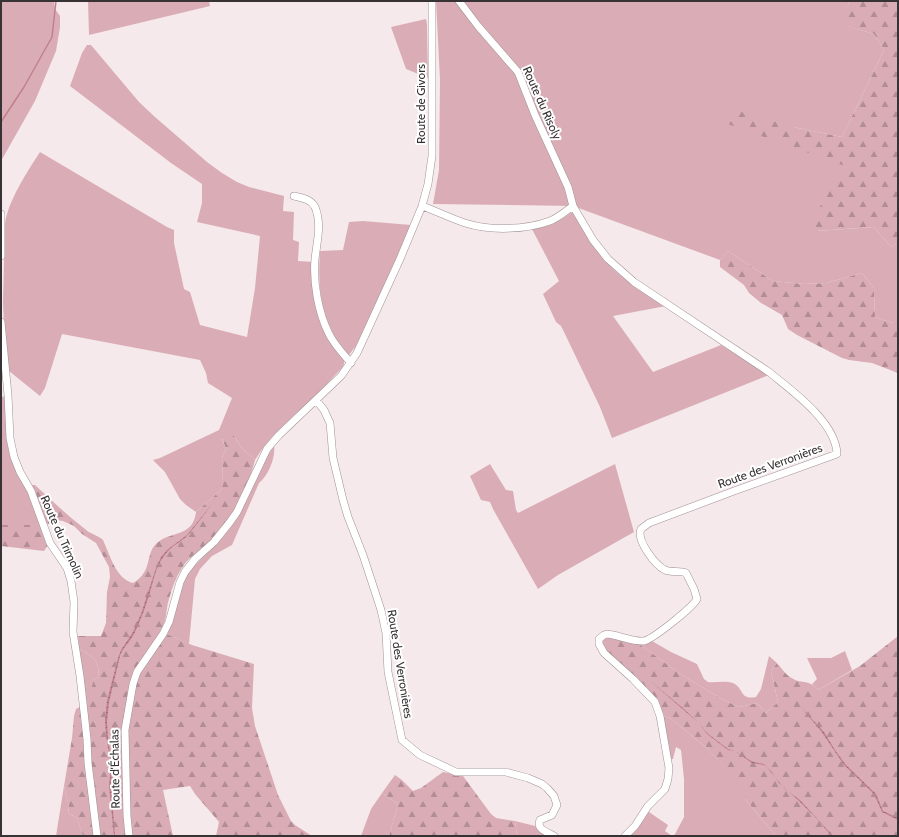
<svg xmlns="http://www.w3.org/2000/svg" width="899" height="837" font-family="Cabin,sans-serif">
<defs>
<pattern id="forest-firs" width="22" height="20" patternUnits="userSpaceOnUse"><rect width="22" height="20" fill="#daadb6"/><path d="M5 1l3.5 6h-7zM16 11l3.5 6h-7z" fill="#b28d95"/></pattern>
<pattern id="water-rules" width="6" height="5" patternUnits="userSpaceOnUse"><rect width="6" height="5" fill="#c0808e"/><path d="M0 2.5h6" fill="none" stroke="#9d6975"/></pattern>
</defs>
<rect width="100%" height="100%" fill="#f6e9eb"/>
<!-- grass -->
<path fill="#daadb6" d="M1,1H54L55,9L60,16V27L56,51L35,101L1,161Z
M88,1H209L210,6L89,35Z
M436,1H849L844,25L874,34L884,50L842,137L793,127L845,166L816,231L874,227L891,247L898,242V323H893L875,317L874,288L862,273L826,283L804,284L773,281L728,251L720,260L573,206L433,204L439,170L440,80Z
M426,19L427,24L428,78L406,69L391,27Z
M87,45H91L139,102L155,117L207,162L222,173L237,182L249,187L284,196L283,211L294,212L293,240L299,242L298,261L314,262L329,339L344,360V364L342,368C332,378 323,388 314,397C292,417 270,435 255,460L241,447L233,434L222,439L226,449L222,458L223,484L221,490L196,512L186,505L180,499L165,472L153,460L160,458L219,430L232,398L208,383L206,373L200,360L62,334L45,388L40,396L9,371L4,326L3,302L5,224C8,201 27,172 40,152L167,227L174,230V243L184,289L190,292L200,325L247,337L255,288L260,236L197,222L202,203V184L171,163L70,86L82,53Z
M572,212L574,214C583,228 592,243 602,256C618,278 643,292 666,306L613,316L653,372L721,345L769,375L612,438L600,407L564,332L561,326L556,322L543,294L559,281L532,229C548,227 559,222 572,212Z
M363,221L411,225L373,311L356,346L349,355C341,350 337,342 333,333C319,307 318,280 320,251L343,250L349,222Z
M5,395L7,441L10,456L30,497L40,525H1V398Z
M274,446C276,457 268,476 259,483L232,545L212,556L200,569L195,579L189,644L167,634L181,585L189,571L223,537L236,520L248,498L264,461Z
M490,464L506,490L513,491L516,510L518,513L615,464L634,532L558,575L538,589L493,509L490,502L481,500L470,476Z
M652,641L671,652L697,664L704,679L708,682C716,683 725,680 733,683C745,689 739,700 756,697L761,689L769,656L777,663L771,671L778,702L766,713L757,703L740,707L725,701L679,673L639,644Z
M79,649C92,655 101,662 98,677L93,680L91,695L86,702Z
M845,651L852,670L818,690L812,684L817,679L807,658H831Z
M663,716L670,718L707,748L746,791L745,799L776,836H674L684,817V779L681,750L676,747L673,759H670C669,744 664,731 663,716Z
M64,786L69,807L68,813L77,818L83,836H56Z
M382,793L398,804L389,836H361L371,809Z
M646,810L668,825L665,831L672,836H629Z
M515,821L535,826L550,836H517Z"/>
<!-- forest -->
<path fill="url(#forest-firs)" d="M849,1H898V242L891,247L874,227L816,231L810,223L845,166L725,123V113L735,110L793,127L842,137L884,50L874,34L843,25Z
M728,251L773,281L804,284L826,283L862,273L874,288L875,317L893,323H898V373L872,363L849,360L842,358L797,335L788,329L782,315L761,303L749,293L744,285L720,267V260Z
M219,430L233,434L241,447L255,460C248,489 233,517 213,539C203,550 191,553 182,568C176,577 172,588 169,599C165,612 168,619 160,631L192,645L254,664L252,708L255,726L278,795L291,821L295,825L312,836H216L219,822L195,794L190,786L163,790L173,836H83L77,818L68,813L69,807L64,786L72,738L74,716L76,709C90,702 91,693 93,680L98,677C101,662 92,655 79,649L78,636H101L106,623L107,592L110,577L109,567L96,543L82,534L74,526L63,521L56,520L49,524L45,523L29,485H35C51,500 67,515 85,529C90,534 98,535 103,540C110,555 116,579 133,583C154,571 144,553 158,542C172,531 193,537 196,512L221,490L223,484L222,458L226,449Z
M1,525H40L48,545L44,551L1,546Z
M898,636V836H776L745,799V791L707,748L670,718L663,716L655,698L647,688L605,651L601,644L602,640L607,638L612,637L639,644L679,673L725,701L740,707L757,703L766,713L778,702L771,671L777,663C781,667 785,674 790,677C801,685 808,678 818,690L860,666Z
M443,772L463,776L491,814L496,818L515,821L517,836H389L398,804L382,793L395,775L402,780L413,791L421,788Z"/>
<!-- water -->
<path fill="url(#water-rules)" d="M212,504L200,520C195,526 191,532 186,537C179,543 170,547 165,555C156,565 154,579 150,592C146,606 141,619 135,632C131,641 123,647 120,656L109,702L107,722L108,738L112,767L111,785L115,836H114L109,786L111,765L106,736L105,720L107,701L118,658L121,650L133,632L141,614L155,571L161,557L167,550L187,535Z
M648,679L684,709L699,723L707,733L728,749L735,751L753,762L764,764L785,789L800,800L833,836L827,831L818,820L798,800L779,783L771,771L764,765L752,763L735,751L728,750L707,734L699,723L686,712Z
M800,706L824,732L835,750L846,765L876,794L883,811L898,818V820L882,812L874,794L844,765L821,731Z"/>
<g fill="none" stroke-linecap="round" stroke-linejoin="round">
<!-- stream -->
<path stroke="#c0808e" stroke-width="1.5" d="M1,122L24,87L52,37L56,1"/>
<!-- minor casing -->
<g stroke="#9e9294" stroke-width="8">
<path id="minor" d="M459,1L478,26L518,72L535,115L568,187L573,206L593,240L608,259L634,282L769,372C792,391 836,422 837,454L734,491L649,523L641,529C636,540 655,565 665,570C672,573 680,570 686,573L694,589L697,599C692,608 653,639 644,641C633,642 618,635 607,634L604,635L599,639V644L604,653L633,679L655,702L660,716L669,768L668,779L665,789L648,806L635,826L625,836
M294,196C302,198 311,199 315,207C322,224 317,241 315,259C313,282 318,312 329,334C334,344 343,354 351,363
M422,206C436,211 450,218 465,223C490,231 525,230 550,221C558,218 566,211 573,206
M1,214V256
M1,322L8,395L10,438L14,457L20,472L31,491L50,543L67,568L71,581L74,602L73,632L80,676L87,739L88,763L97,836
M316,400L324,410L330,423L333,458L343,500L348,517L363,555L381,610L386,633L388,672L402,740L420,755L456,772H506L528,778L542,784L547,788L554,796L557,805L552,815L540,820C536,829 547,832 554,836
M129,836L127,816L125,730L133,684L137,672L163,634L169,622L180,582L185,572L195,559L214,542L230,522L237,512L267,449L279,435L341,376L357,353L400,259L422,206L428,184L432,156V1"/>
</g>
<!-- minor -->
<use href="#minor" stroke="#fff" stroke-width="7"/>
</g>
<g text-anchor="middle" stroke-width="4" stroke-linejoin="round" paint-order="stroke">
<!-- street labels -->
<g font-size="12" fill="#373233" stroke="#fff">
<text transform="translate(542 103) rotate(66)" y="4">Route du Risoly</text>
<text transform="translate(421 104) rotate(-90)" y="4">Route de Givors</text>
<text transform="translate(770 466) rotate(-20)" y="4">Route des Verronières</text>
<text transform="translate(62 537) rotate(66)" y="4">Route du Trimolin</text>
<text transform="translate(400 664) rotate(81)" y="4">Route des Verronières</text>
<text transform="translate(115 769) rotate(-91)" y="4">Route d'Échalas</text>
</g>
</g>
<!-- border -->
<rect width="899" height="837" fill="none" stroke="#373233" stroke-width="4"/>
</svg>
